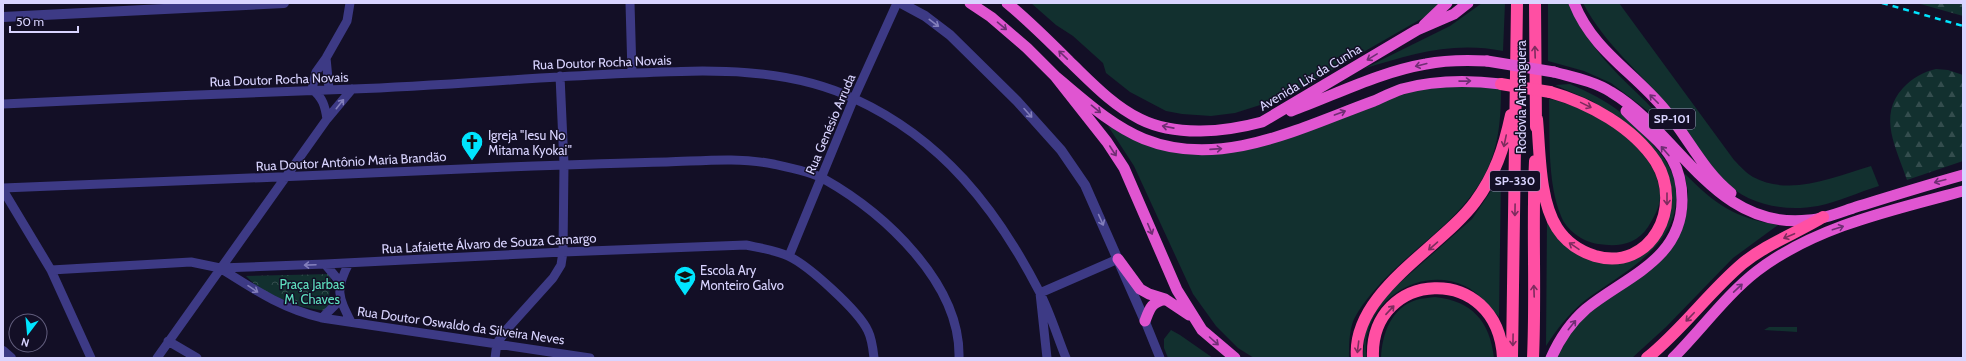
<svg xmlns="http://www.w3.org/2000/svg" width="1966" height="361" font-family="Cabin,sans-serif">
<defs>
<pattern id="forest-firs" width="22" height="20" patternUnits="userSpaceOnUse"><rect width="22" height="20" fill="#12302f"/><path d="M5 1l3.5 6h-7zM16 11l3.5 6h-7z" fill="#344d4e"/></pattern>
<pattern id="park-crowns" width="20" height="18" patternUnits="userSpaceOnUse"><rect width="20" height="18" fill="#12302f"/><path d="M2 6a3 3 0 1 1 6 0M12 15a3 3 0 1 1 6 0" fill="none" stroke="#344d4e"/></pattern>
</defs>
<rect width="100%" height="100%" fill="#130f26"/>
<!-- green -->
<path fill="#12302f" d="M1031,3H1441L1428,15L1285,97L1235,113L1211,116L1182,114L1166,111L1130,92L1106,73L1103,63L1073,36L1056,25Z
M1482,3H1505L1503,51C1453,41 1411,54 1363,69L1450,26Z
M1548,3H1570C1580,27 1593,48 1612,68C1629,87 1650,103 1665,124L1611,83L1584,71L1548,61Z
M1583,3H1619L1734,160C1740,166 1746,173 1753,177C1790,197 1834,177 1871,166L1879,186C1859,192 1838,202 1818,206C1784,212 1746,205 1723,179C1703,157 1689,131 1670,108C1641,73 1605,45 1583,3Z
M1458,84L1501,89C1501,124 1498,156 1478,186C1451,228 1405,253 1373,292C1366,300 1359,309 1354,319C1349,331 1349,345 1349,358H1254L1238,348L1216,326L1193,294L1134,166L1108,126L1132,137L1221,153L1407,91Z
M1570,84C1610,101 1633,118 1660,153C1672,168 1677,182 1676,200C1674,250 1618,275 1583,302C1568,315 1557,329 1546,346L1547,218L1581,254L1643,251L1671,209L1672,191L1669,178L1625,123L1592,101L1555,85Z
M1549,99C1590,107 1657,146 1660,193C1661,206 1654,217 1648,227C1636,245 1618,247 1598,244C1583,242 1566,230 1561,216C1547,182 1550,136 1549,99Z
M1684,173C1715,204 1734,218 1778,225L1733,258L1666,327L1632,358H1557L1571,331L1589,313L1642,275L1682,226L1687,210L1688,191Z
M1501,176L1499,317C1488,305 1479,293 1465,286C1427,268 1380,291 1368,331C1365,340 1366,349 1366,358H1363L1365,330L1386,295L1472,219Z
M1435,297C1472,301 1490,321 1494,358H1381C1382,334 1391,308 1416,300C1422,298 1429,298 1435,297Z
M1769,327H1797V332L1764,330Z
M1171,330L1180,335L1213,358H1168L1164,348V339Z"/>
<!-- forest -->
<path fill="url(#forest-firs)" d="M1917,3H1963V16Z
M1936,69L1948,70L1963,75V161L1907,180C1897,149 1877,116 1903,88C1912,78 1923,72 1936,69Z"/>
<!-- park -->
<path fill="url(#park-crowns)" d="M331,274L328,311C299,308 266,298 246,276Z"/>
<g fill="none" stroke-linecap="round" stroke-linejoin="round">
<!-- minor -->
<path stroke="#3d3a85" stroke-width="9" d="M630,3L632,73
M326,58L329,89
M3,104C120,98 236,93 353,89C439,86 525,78 612,74C693,71 779,63 855,99C942,139 996,208 1039,291C1050,312 1057,336 1066,358
M327,119C325,106 323,98 312,89L316,72L326,58L347,21L350,3
M3,188C171,181 340,175 508,167C561,165 614,163 667,162C702,161 738,157 773,164C787,167 812,172 824,179C884,213 961,283 959,358
M3,190L51,270L91,358
M789,256L854,98L897,3
M349,263C335,290 338,296 351,322
M325,264L340,282
M220,268C255,290 281,308 322,318L590,358
M51,270L191,262L220,268L325,264L563,252L746,245C760,248 775,250 788,256C808,265 859,311 868,331C872,339 873,349 874,358
M322,318L340,300
M1145,321L1160,358
M168,341L197,358
M157,358L327,119L352,89
M495,358L497,343L508,328L553,278L561,265L563,252L564,164L560,76
M1047,358L1040,293L1118,259"/>
<!-- tertiary -->
<path stroke="#3d3a85" stroke-width="10" d="M901,3L925,16L950,35L1017,101L1061,150L1085,185L1145,321
M3,17L284,3
M3,351L11,358"/>
<!-- trunk -->
<path stroke="#e055d1" stroke-width="11" d="M970,3L991,17L1027,48L1055,76L1107,142L1124,168L1177,290L1202,330L1235,358
M1007,3C1029,21 1049,41 1069,61C1091,82 1112,105 1140,119C1176,137 1225,132 1262,122L1417,30L1454,14L1468,3
M1574,3C1593,51 1634,72 1665,110C1688,137 1703,171 1731,193
M1424,25L1447,3
M1554,72C1572,77 1594,81 1611,92C1680,133 1715,231 1809,220C1825,219 1841,212 1856,207C1892,196 1927,185 1963,175
M1055,76C1083,99 1110,125 1144,139C1221,170 1302,127 1374,101C1383,97 1393,92 1402,89C1435,80 1468,80 1501,84
M1291,111C1335,95 1379,72 1426,64C1446,60 1467,60 1487,61
M1118,259L1140,289L1149,294L1165,299L1189,315
M1145,321C1150,308 1151,303 1165,299
M1551,358C1559,340 1571,322 1586,309C1625,277 1682,260 1682,200C1682,186 1679,171 1672,159C1661,140 1640,126 1626,111
M1673,358C1701,330 1726,295 1757,271C1816,226 1893,210 1963,191"/>
<!-- motorway -->
<path stroke="#ff4fa3" stroke-width="12" d="M1535,3L1536,127
M1537,119C1540,152 1539,200 1557,228C1566,242 1579,251 1595,256C1651,272 1684,207 1656,162C1633,127 1589,103 1550,92
M1357,358C1351,293 1441,248 1475,202C1495,175 1504,148 1511,115
M1373,358C1369,269 1498,261 1503,358
M1512,358L1517,3
M1533,358C1536,292 1532,227 1535,161
M1647,358C1682,330 1708,293 1742,264C1766,244 1797,233 1823,217"/>
<!-- rail -->
<path stroke="#00e5ff" stroke-width="2.5" stroke-dasharray="6 5" stroke-linecap="butt" d="M1882,3L1963,26"/>
<!-- trunk-bridge -->
<path stroke="#e055d1" stroke-width="11" d="M1487,61L1554,72"/>
<!-- motorway-bridge -->
<path stroke="#ff4fa3" stroke-width="12" d="M1501,84L1550,92"/>
</g>
<!-- one-way arrows -->
<defs><path id="oneway-shaft" d="M-6 0H5M1.5-3L5.5 0L1.5 3" fill="none" stroke-width="1.6" stroke-linecap="round" stroke-linejoin="round"/></defs>
<g stroke="#837fbc">
<use href="#oneway-shaft" transform="translate(934 23) rotate(37)"/>
<use href="#oneway-shaft" transform="translate(340 104) rotate(-51)"/>
<use href="#oneway-shaft" transform="translate(1028 113) rotate(48)"/>
<use href="#oneway-shaft" transform="translate(1101 220) rotate(66)"/>
<use href="#oneway-shaft" transform="translate(310 265) rotate(178)"/>
<use href="#oneway-shaft" transform="translate(253 289) rotate(34)"/>
</g>
<g stroke="#6f2e73">
<use href="#oneway-shaft" transform="translate(1002 26) rotate(40)"/>
<use href="#oneway-shaft" transform="translate(1063 55) rotate(-136)"/>
<use href="#oneway-shaft" transform="translate(1372 57) rotate(149)"/>
<use href="#oneway-shaft" transform="translate(1421 65) rotate(166)"/>
<use href="#oneway-shaft" transform="translate(1465 81) rotate(-1)"/>
<use href="#oneway-shaft" transform="translate(1654 99) rotate(-135)"/>
<use href="#oneway-shaft" transform="translate(1096 109) rotate(39)"/>
<use href="#oneway-shaft" transform="translate(1340 113) rotate(-20)"/>
<use href="#oneway-shaft" transform="translate(1168 127) rotate(-169)"/>
<use href="#oneway-shaft" transform="translate(1216 149) rotate(-4)"/>
<use href="#oneway-shaft" transform="translate(1113 151) rotate(57)"/>
<use href="#oneway-shaft" transform="translate(1665 151) rotate(-131)"/>
<use href="#oneway-shaft" transform="translate(1940 181) rotate(165)"/>
<use href="#oneway-shaft" transform="translate(1838 228) rotate(-18)"/>
<use href="#oneway-shaft" transform="translate(1150 229) rotate(67)"/>
<use href="#oneway-shaft" transform="translate(1738 288) rotate(-43)"/>
<use href="#oneway-shaft" transform="translate(1572 325) rotate(-51)"/>
<use href="#oneway-shaft" transform="translate(1214 341) rotate(42)"/>
</g>
<g stroke="#7d2c5e">
<use href="#oneway-shaft" transform="translate(1535 52) rotate(-92)"/>
<use href="#oneway-shaft" transform="translate(1586 105) rotate(26)"/>
<use href="#oneway-shaft" transform="translate(1505 141) rotate(102)"/>
<use href="#oneway-shaft" transform="translate(1667 199) rotate(90)"/>
<use href="#oneway-shaft" transform="translate(1515 210) rotate(91)"/>
<use href="#oneway-shaft" transform="translate(1789 236) rotate(157)"/>
<use href="#oneway-shaft" transform="translate(1433 246) rotate(139)"/>
<use href="#oneway-shaft" transform="translate(1574 246) rotate(-146)"/>
<use href="#oneway-shaft" transform="translate(1534 291) rotate(-92)"/>
<use href="#oneway-shaft" transform="translate(1390 310) rotate(-47)"/>
<use href="#oneway-shaft" transform="translate(1690 317) rotate(134)"/>
<use href="#oneway-shaft" transform="translate(1513 340) rotate(91)"/>
<use href="#oneway-shaft" transform="translate(1358 347) rotate(97)"/>
</g>
<!-- icons -->
<defs>
<g id="church-pin" transform="scale(1.15)"><path d="M0 17L-7.5 6A9.5 9.5 0 1 1 7.5 6Z" fill="#00e5ff" stroke="#130f26"/><path d="M-1.2-6h2.4v3.5h3.3v2.4h-3.3V6h-2.4V-.1h-3.3v-2.4h3.3Z" fill="#111"/></g>
<g id="school-pin" transform="scale(1.15)"><path d="M0 17L-7.5 6A9.5 9.5 0 1 1 7.5 6Z" fill="#00e5ff" stroke="#130f26"/><path d="M0-5L7-2L0 1L-7-2ZM-4 1L0 2.5L4 1V4Q0 6-4 4Z" fill="#111"/></g>
</defs>
<g fill-rule="evenodd">
<use href="#church-pin" x="472" y="142"/>
<use href="#school-pin" x="685" y="277"/>
</g>
<g text-anchor="middle" stroke-width="3" stroke-linejoin="round" paint-order="stroke">
<!-- shield labels -->
<g fill="#130f26" stroke="#9e99be" stroke-width="1">
<rect x="1649" y="109" width="46" height="20" rx="3"/>
<rect x="1490" y="171" width="50" height="20" rx="3"/>
</g>
<g font-size="12" font-weight="bold" fill="#d9d4ff">
<text x="1672" y="123">SP-101</text>
<text x="1515" y="185">SP-330</text>
</g>
<!-- street labels -->
<g font-size="13" fill="#d9d4ff" stroke="#130f26">
<text transform="translate(602 62) rotate(-2)" y="5">Rua Doutor Rocha Novais</text>
<text transform="translate(1310 77) rotate(-31)" y="5">Avenida Lix da Cunha</text>
<text transform="translate(279 79) rotate(-2)" y="5">Rua Doutor Rocha Novais</text>
<text transform="translate(1521 97) rotate(-90)" y="5">Rodovia Anhanguera</text>
<text transform="translate(830 124) rotate(-67)" y="5">Rua Genésio Arruda</text>
<text transform="translate(351 161) rotate(-3)" y="5">Rua Doutor Antônio Maria Brandão</text>
<text transform="translate(489 243) rotate(-3)" y="5">Rua Lafaiette Álvaro de Souza Camargo</text>
<text transform="translate(461 325) rotate(8)" y="5">Rua Doutor Oswaldo da Silveira Neves</text>
</g>
<!-- poi labels -->
<g font-size="13" fill="#d9d4ff" stroke="#130f26" text-anchor="start">
<text x="488" y="140">Igreja "Iesu No<tspan x="488" dy="15">Mitama Kyokai"</tspan></text>
<text x="700" y="275">Escola Ary<tspan x="700" dy="15">Monteiro Galvo</tspan></text>
</g>
<!-- park labels -->
<g font-size="13" fill="#5fe0c0" stroke="#130f26">
<text x="312" y="289">Praça Jarbas<tspan x="312" dy="15">M. Chaves</tspan></text>
</g>
</g>
<!-- border -->
<rect width="1966" height="361" fill="none" stroke="#d9d4ff" stroke-width="8"/>
<!-- north arrow -->
<g transform="translate(28 333) rotate(196)"><circle r="19" fill="#130f26" stroke="#625e7d"/>
<path d="M0-3L7 15L0 10L-7 15Z" fill="#00e5ff"/>
<text y="-6" font-size="11" font-weight="bold" text-anchor="middle" fill="#d9d4ff">N</text>
</g>
<!-- scale -->
<path d="M10 26v6h68v-6" fill="none" stroke="#d9d4ff" stroke-width="2"/>
<text x="16" y="26" font-size="12" fill="#d9d4ff" stroke="#130f26" stroke-width="3" paint-order="stroke">50 m</text>
</svg>
